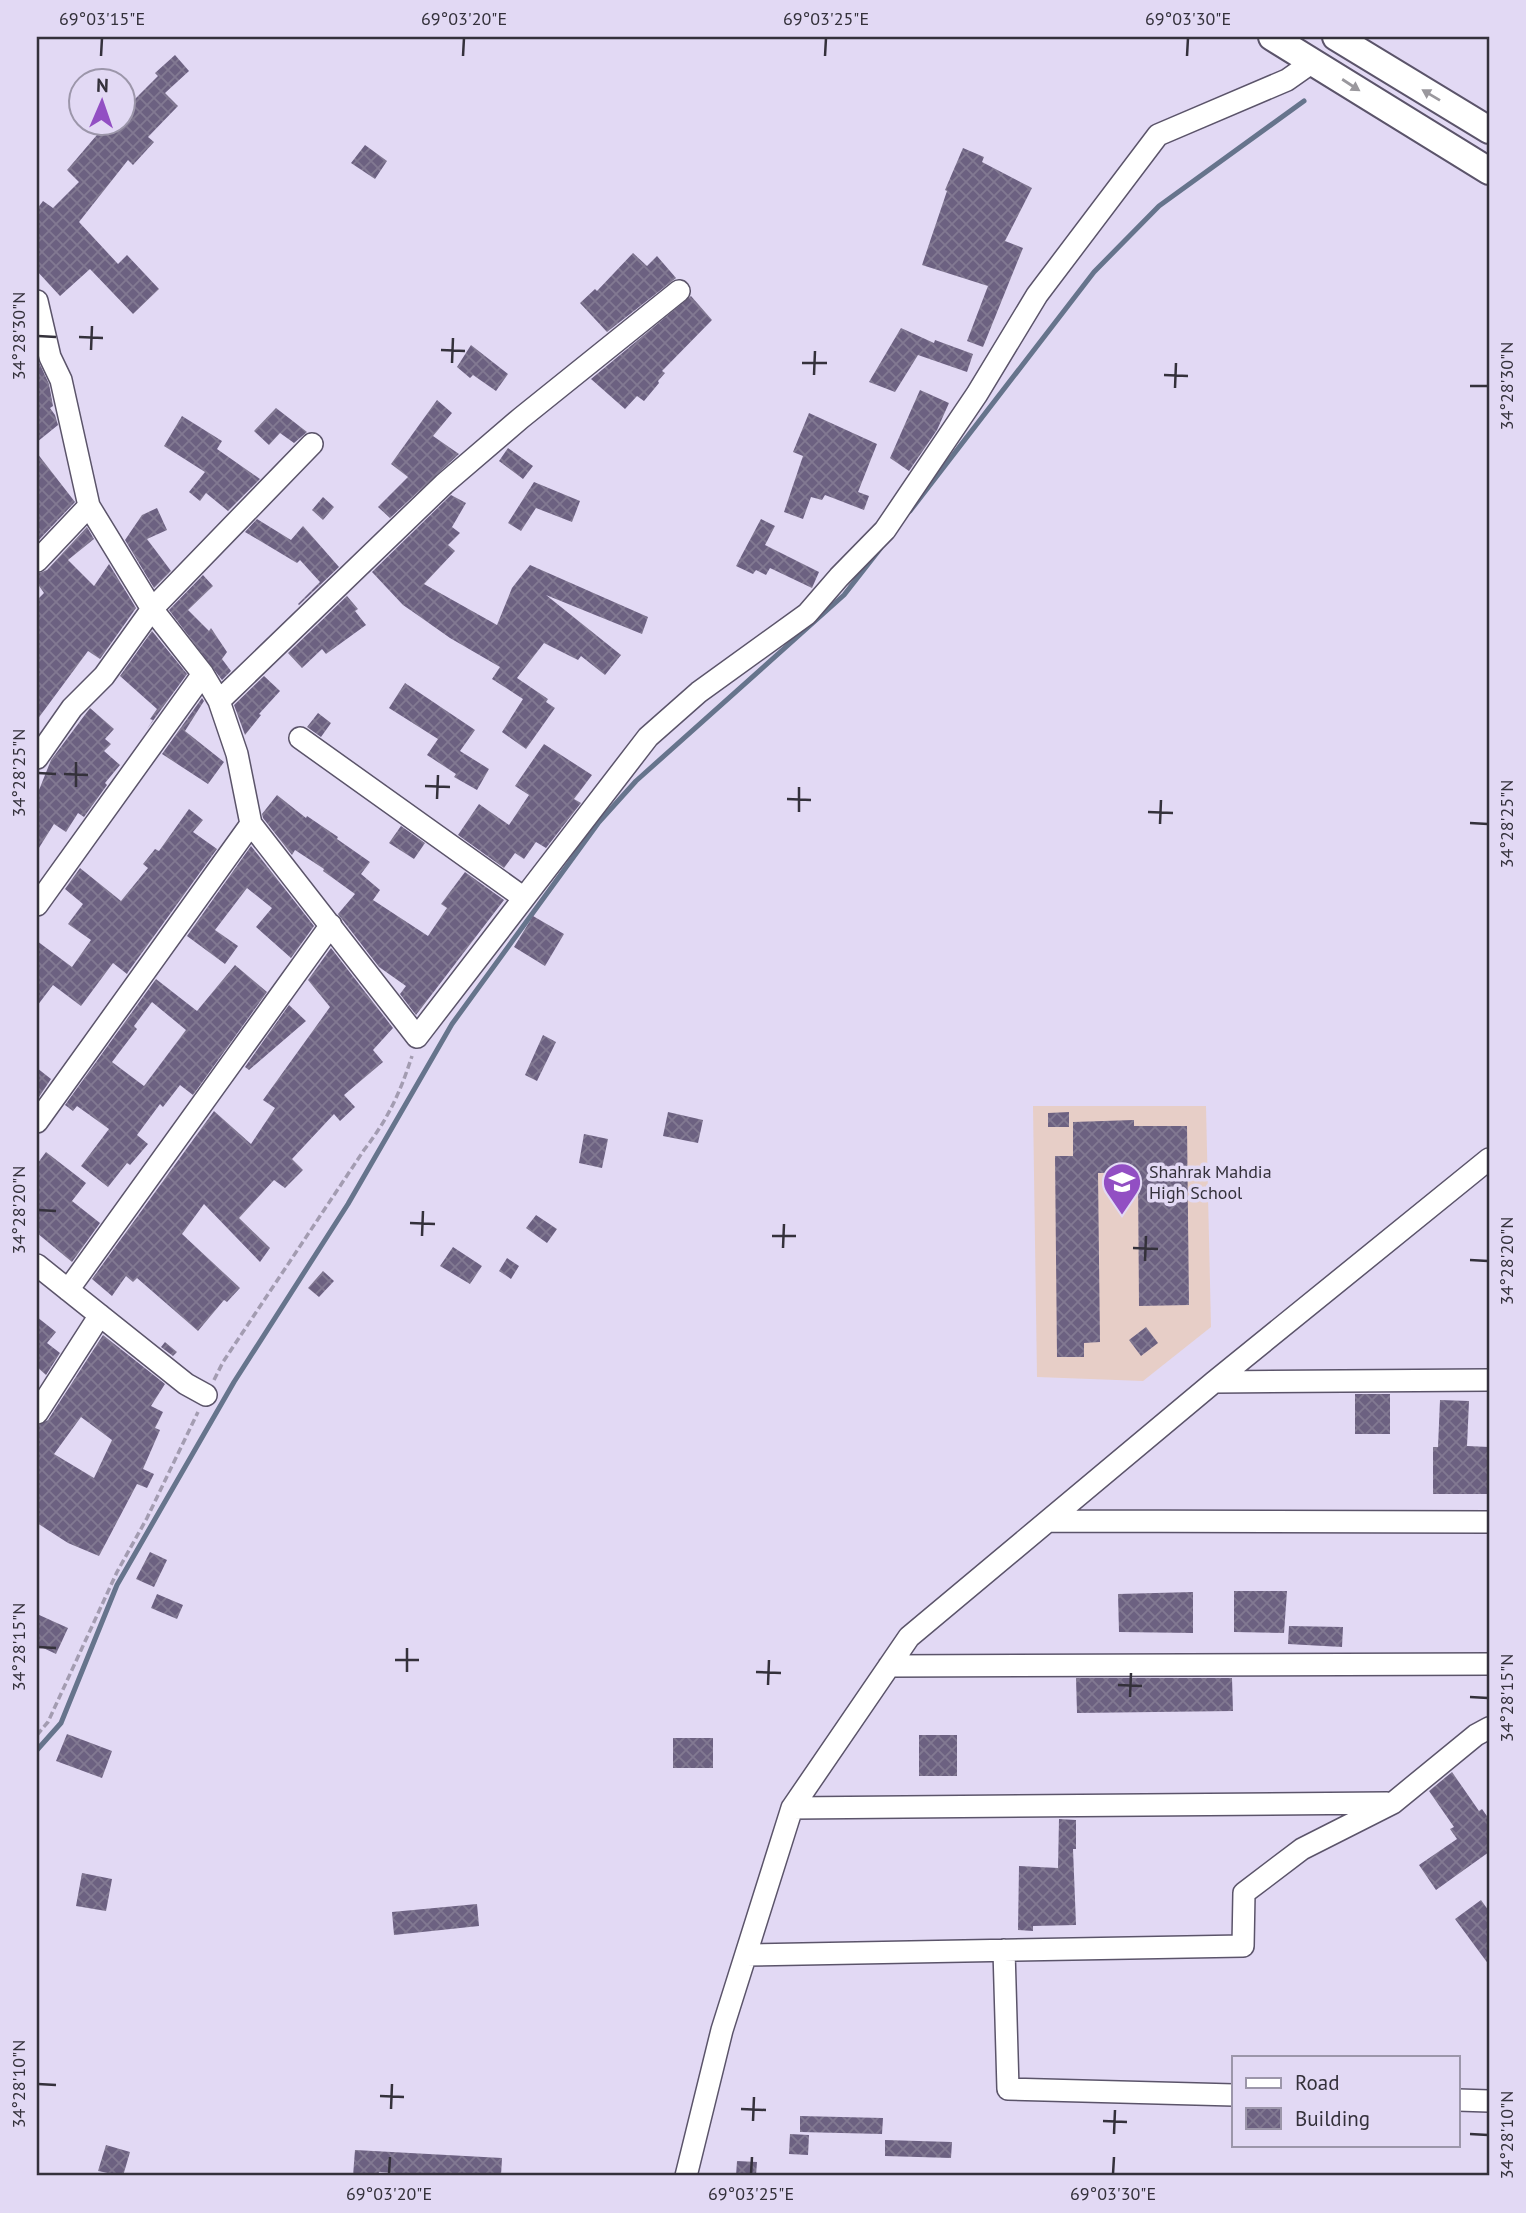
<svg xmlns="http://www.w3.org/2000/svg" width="1526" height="2213" font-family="'PT Sans',sans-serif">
<defs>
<pattern id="building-cross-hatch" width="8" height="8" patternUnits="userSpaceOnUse" patternTransform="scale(1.75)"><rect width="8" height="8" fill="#6c6181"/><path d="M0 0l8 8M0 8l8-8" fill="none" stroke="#827992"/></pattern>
</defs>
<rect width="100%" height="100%" fill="#e2d9f4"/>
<!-- education -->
<path fill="#e7cec7" d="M1033,1106H1206L1211,1327L1143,1381L1037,1377Z"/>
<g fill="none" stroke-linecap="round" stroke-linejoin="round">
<!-- stream -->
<path stroke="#66748c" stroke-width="5" d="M910,511L1094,272L1159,206L1304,101
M37,1750L61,1723L117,1585L234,1382L348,1204L452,1024L599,822L636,781L844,595L880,549"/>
</g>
<!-- building -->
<path fill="url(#building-cross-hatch)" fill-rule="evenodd" d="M175,55L189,71L165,93L178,106L148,137L154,142L133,165L128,160L79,222L118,264L127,255L159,289L133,314L90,269L60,296L37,271V209L43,201L53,208L79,182L67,170L108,122H122V112L158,76L155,73Z
M365,145L387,161L375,179L351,163Z
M963,148L984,157L982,162L1032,188L1005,241L1023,248L983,347L967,341L988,286L922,265L947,191L945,190Z
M633,253L647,266L657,256L676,278L607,332L580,303L595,289L597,291Z
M691,296L712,320L662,371L665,373L658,381L659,383L644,401L637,396L625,409L591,379Z
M901,328L934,343L935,340L973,354L967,372L918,355L895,392L869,382Z
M471,345L508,374L496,391L473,375L470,378L457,367Z
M37,358L49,384L53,406L50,408L55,415L58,425L37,442Z
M920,390L949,403L937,430L909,471L890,458Z
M437,400L452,413L433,436L459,454L390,518L378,507L408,477L391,464Z
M276,408L307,432L294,443L280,433L269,445L254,431Z
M809,413L877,444L858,492L869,496L864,510L825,495L822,500L811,497L803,519L784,512L803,456L793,452Z
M182,416L222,441L217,449L260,479L228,511L206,493L200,501L189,492L205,472L164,446Z
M508,448L533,466L523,479L499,461Z
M37,453L75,502L37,542Z
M534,482L580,501L572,522L536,508L521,531L508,523Z
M451,495L466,503L452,527L460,533L448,545L455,551L424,584L497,625L512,588L530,565L648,617L642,634L546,595L621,655L605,675L581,656L578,660L544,643L517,678L548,699L546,702L555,708L526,749L502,732L523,699L492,679L500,667L450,638L416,614L403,605L372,572Z
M323,497L334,507L323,520L312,510Z
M157,508L167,530L147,539L171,571L154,588L125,540L142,515Z
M257,519L291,540L303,526L339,567L299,605L298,604L320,582L300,560L297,563L245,532Z
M761,519L775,526L765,545L819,572L812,588L770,568L766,575L756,570L753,574L736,566Z
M87,527L94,539L68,560L94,586L109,564L136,608L100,659L88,651L37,720V600L44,593L37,583V574L47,570Z
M203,575L213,586L188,610L209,631L211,628L227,652L222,659L231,671L222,680L169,610Z
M347,596L358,609L355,611L366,625L326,654L322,649L302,668L288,653Z
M152,631L187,674L147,729L153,720L150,719L157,709L120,676Z
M264,676L280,691L259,714L261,715L245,735L234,705Z
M405,683L475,730L460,751L489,769L477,790L454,777L456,774L427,755L438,739L389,708Z
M202,698L204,701L185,731L224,762L208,784L162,754Z
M90,708L114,729L105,739L111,744L104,751L120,765L105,783L107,785L84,817L78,813L66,832L54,824L37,851V795L51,760Z
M318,713L331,723L321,737L307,727Z
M544,744L592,775L574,799L581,803L546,848L536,842L524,859L515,853L504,868L458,835L479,804L509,825L529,795L515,786Z
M277,795L306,818L307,816L338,837L337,839L370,862L361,874L380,890L373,900L428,936L447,908L441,904L465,872L504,900L416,1015L400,994L406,986L379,967L338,914L355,894L323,871L324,869L295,850L292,855L263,818L262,814Z
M189,809L203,820L193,832L217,849L128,972L127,974L113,963L81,1006L53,985L37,1006V941L72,967L91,940L68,924L83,904L65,889L80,868L121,901L148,868L143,864L155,849L159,851Z
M401,826L425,843L414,859L389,843Z
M251,846L314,926L291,958L256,927L272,908L247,888L215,930L238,946L225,964L187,936Z
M533,916L564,934L545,966L514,947Z
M331,948L393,1028L373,1050L383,1062L344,1095L355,1107L340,1121L334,1114L292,1159L303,1170L285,1188L274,1180L239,1218L270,1248L260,1262L204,1204L182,1234L240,1288L227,1302L224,1300L198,1331L137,1278L133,1282L126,1276L112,1296L92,1279L214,1111L251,1144L275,1108L263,1100L330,1007L308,980Z
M235,965L267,992L193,1095L180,1085L163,1107L160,1104L137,1135L148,1144L130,1165L127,1163L108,1187L81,1166L109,1129L77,1106L73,1111L65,1105L156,979L197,1011ZM152,1002L186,1030L144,1086L112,1062L137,1029L134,1026Z
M289,1005L306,1021L249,1070L245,1067Z
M543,1035L556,1042L537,1081L525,1075Z
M37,1068L51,1079L37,1100Z
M668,1112L703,1120L698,1143L663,1136Z
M1069,1112V1127H1048V1113Z
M1134,1120V1126H1187L1189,1305L1139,1306L1138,1173H1098L1100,1342L1084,1343V1357H1057L1055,1156H1073V1122Z
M584,1134L608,1139L602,1168L579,1163Z
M46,1152L86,1183L72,1201L100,1223L72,1262L37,1233V1164Z
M536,1215L557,1229L547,1243L526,1228Z
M453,1247L482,1266L470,1284L440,1266Z
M507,1258L519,1266L511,1279L499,1271Z
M323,1271L334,1281L319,1297L308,1288Z
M37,1317L56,1332L47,1343L60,1353L46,1375L37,1367Z
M1146,1327L1158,1343L1141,1356L1129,1340Z
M103,1335L165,1384L151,1406L163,1412L155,1428L160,1430L143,1469L154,1474L147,1488L137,1484L99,1556L68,1543L37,1523V1426L48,1420ZM81,1417L112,1440L94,1478L54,1454Z
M165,1342L177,1352L173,1356L161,1347Z
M1355,1394H1390V1434H1355Z
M1440,1400L1469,1401L1467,1446L1489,1447V1494H1433V1447H1438Z
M150,1552L167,1560L154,1587L136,1579Z
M1234,1591H1287L1284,1633L1234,1632Z
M1193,1592V1633L1119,1632L1118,1594Z
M157,1594L183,1605L177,1619L151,1608Z
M37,1614L68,1628L56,1654L37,1645Z
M1289,1626L1343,1627L1342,1647L1288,1644Z
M1076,1678H1232L1233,1711L1077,1713Z
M67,1734L112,1751L102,1778L56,1761Z
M919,1735H957V1776H919Z
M673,1738H713V1768H673Z
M1452,1772L1479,1811L1482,1809L1489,1819V1852L1436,1890L1419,1865L1457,1839L1450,1829L1454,1827L1429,1791Z
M1059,1819L1076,1820V1849H1073L1076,1925L1033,1926V1931L1018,1930L1019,1866L1058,1868Z
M82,1873L112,1879L106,1911L76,1906Z
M1481,1900L1489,1911V1965L1455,1919Z
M477,1904L479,1926L394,1935L392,1912Z
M800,2116L883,2118L882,2134L800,2132Z
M790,2134L809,2135L808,2155L789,2154Z
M885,2140L952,2142L951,2158L885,2156Z
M106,2145L130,2152L123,2176L98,2171Z
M355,2150L502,2158L501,2176H446L379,2172L378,2176H353Z
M737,2161L757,2162L756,2176H736Z"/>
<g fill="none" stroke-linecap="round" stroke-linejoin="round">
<!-- minor casing -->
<g stroke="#5b546a" stroke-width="24">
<path id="minor" d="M37,301L50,357L61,380L89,506L152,609L203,674L219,701L237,754L251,824L417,1037L648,737L699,692L807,614L839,577L885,530L977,394L1037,295L1158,135L1287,80L1314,61
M37,561L89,506
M219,701L444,484L521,418L679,291
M300,738L524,898
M37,758L72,708L104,676L152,609L312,444
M37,905L203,674
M37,1122L251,824
M37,1265L186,1384L206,1395
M68,1290L331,925
M1214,1382L1489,1380
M37,1413L100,1315
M1048,1521L1489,1522
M889,1666L1489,1664
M792,1808L1387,1803
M1004,1950L1008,2089L1234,2095
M746,1955L1243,1946L1244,1893L1302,1849L1393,1803L1476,1735L1489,1728
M1458,2100L1489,2101
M686,2176L722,2030L792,1808L909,1637L1214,1382L1489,1159"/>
</g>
<!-- major casing -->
<g stroke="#5b546a" stroke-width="30">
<path id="major" d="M1272,37L1489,171
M1336,37L1489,130"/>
</g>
<!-- path -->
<path stroke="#a39cb1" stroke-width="3.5" stroke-dasharray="7 3.5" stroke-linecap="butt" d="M214,1380L223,1362L364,1150C388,1119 400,1093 412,1056
M37,1735L48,1722L117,1572L147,1518L198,1412"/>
<!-- minor -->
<use href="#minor" stroke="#fff" stroke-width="21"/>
<!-- major -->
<use href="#major" stroke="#fff" stroke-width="26"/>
</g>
<!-- one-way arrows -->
<defs><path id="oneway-solid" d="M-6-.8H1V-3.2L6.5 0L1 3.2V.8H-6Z" transform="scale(1.75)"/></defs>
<g fill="#9a989d">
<use href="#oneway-solid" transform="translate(1351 85) rotate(33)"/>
<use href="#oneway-solid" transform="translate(1431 95) rotate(-149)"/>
</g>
<!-- ticks -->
<path fill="none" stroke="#34313b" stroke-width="2.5" d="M101,56L102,38M463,56L464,38M825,56L826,38M1187,56L1188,38M38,336L56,337M79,337L103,338M91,350L92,326M441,350L465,351M452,363L453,338M802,363H827M814,375L815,351M1164,375L1188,376M1470,386H1488M1175,388L1176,363M38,773L56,774M64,774L88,775M425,786L450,787M76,787V762M437,799L438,775M787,799L811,800M799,812V787M1148,812L1173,813M1470,823L1488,824M1160,824L1161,800M38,1210L56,1211M410,1223L435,1224M422,1236L423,1211M772,1236H796M783,1248L784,1224M1133,1248L1158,1249M1470,1260L1488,1261M1145,1261L1146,1236M38,1647L56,1648M395,1660H419M407,1672V1648M756,1672L781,1673M768,1685L769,1660M1118,1685L1142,1686M1130,1697L1131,1673M1470,1697L1488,1698M38,2084L56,2085M380,2096L404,2097M391,2109L392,2084M741,2109L766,2110M753,2121L754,2097M1103,2121L1127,2122M1114,2134L1115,2110M1470,2134L1488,2135M389,2174L390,2157M751,2174L752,2157M1113,2174L1114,2157"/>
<!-- icons -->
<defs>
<g id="school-pin" transform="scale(2.0125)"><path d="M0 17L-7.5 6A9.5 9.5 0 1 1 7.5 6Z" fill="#924fc3" stroke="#e2d9f4"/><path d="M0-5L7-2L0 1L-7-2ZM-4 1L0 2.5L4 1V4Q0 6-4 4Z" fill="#fff"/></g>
</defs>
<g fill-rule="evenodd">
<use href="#school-pin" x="1122" y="1182"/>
</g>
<g text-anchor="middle" stroke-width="7" stroke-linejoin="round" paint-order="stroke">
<!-- poi labels -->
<g font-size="18" fill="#34313b" stroke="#e2d9f4" text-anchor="start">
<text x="1149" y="1178">Shahrak Mahdia<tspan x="1149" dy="21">High School</tspan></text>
</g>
</g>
<!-- border -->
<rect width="1526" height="2213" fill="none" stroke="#e2d9f4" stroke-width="77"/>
<!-- legend -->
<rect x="1232" y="2056" width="228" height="91" fill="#e2d9f4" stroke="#9c96aa" stroke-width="2"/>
<rect x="1246" y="2078" width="35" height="10" fill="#ffffff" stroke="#9c96aa" stroke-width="2"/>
<text x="1295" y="2090" font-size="21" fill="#34313b">Road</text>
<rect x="1246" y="2108" width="35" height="21" fill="url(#building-cross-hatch)" stroke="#9c96aa" stroke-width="2"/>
<text x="1295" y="2126" font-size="21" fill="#34313b">Building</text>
<!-- north arrow -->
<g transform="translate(102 102) rotate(2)"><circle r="33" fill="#e2d9f4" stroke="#9c96aa" stroke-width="2"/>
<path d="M0-5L12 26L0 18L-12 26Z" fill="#924fc3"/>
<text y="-10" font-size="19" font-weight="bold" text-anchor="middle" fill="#34313b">N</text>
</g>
<rect x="38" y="38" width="1450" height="2136" fill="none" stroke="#34313b" stroke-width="2.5"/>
<g font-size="18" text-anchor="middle" fill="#34313b">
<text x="102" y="25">69°03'15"E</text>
<text x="464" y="25">69°03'20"E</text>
<text x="826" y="25">69°03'25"E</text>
<text x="1188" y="25">69°03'30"E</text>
<text transform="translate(19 336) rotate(-90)" y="6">34°28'30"N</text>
<text transform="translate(1507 386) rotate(-90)" y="6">34°28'30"N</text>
<text transform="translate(19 773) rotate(-90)" y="6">34°28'25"N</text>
<text transform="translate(1507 824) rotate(-90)" y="6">34°28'25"N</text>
<text transform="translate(19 1210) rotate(-90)" y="6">34°28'20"N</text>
<text transform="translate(1507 1261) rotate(-90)" y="6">34°28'20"N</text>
<text transform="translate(19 1647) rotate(-90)" y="6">34°28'15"N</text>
<text transform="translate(1507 1698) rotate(-90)" y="6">34°28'15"N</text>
<text transform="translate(19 2084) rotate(-90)" y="6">34°28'10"N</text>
<text transform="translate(1507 2135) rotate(-90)" y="6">34°28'10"N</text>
<text x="389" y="2200">69°03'20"E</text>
<text x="751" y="2200">69°03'25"E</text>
<text x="1113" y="2200">69°03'30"E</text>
</g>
</svg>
